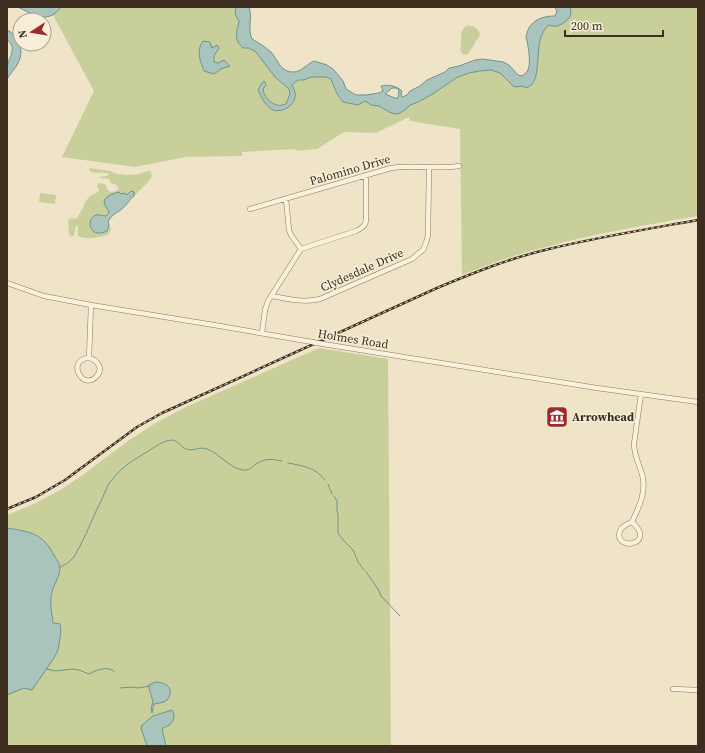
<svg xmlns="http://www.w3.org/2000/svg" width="705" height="753" font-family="'Source Serif 4',serif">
<rect width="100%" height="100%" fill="#f0e4c8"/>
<!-- green -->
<path fill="#c9cf9b" d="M61,7H236L235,14L239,21C237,30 236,38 241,47L244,48H249L256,52L275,77L289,89L290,94L286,104C277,109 265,101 263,91C262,88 264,84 264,81L261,84L258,90L275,110C291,111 300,100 292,85C295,80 299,81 305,79C312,77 326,73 331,80C334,85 335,91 337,95C339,98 341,100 343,102C352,104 357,107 365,101L369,104L379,106L399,112L405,110L410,105L416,103L431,95L456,78L474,72L487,70L496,71L500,73L509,83L515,87L523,86L526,88C546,82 530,38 549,25L552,26L559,25L571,12L570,7H698V216C647,225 596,233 546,247C517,254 490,264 462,275L460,129L410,121L409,117L376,133L344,132L317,149L297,151L296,149L242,152V156L186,157L135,167L62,157L94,91L53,15Z
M466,26C473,25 478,28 480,34L478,39C475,40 473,48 469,52L468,54C458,57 461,47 461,41C461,35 461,30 466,26Z
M89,168L110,171L117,174L127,175L139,174L150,170L152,176L149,181L134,196H133L134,192L133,191L127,195L124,193H120L105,206L109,212L106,216L102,215L93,216L90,222V225L109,228V225L111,229L109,234C100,238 87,240 78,236V228L77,225L76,226L74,235L71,237L69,233L68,220L71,218L75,219L77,218L84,206L85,202L90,196L98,192L99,189L97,187V185L99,183L105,184C106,186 107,190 109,191C112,193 117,191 119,189L115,184L110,183V179L101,178L99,177L107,176L109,175L108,173C102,172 96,174 90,171Z
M40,193L56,195L55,204L39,202Z
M319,348L388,359L391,746H7V515L34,504L62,489L84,474L128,441L154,424L186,407Z"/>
<!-- water -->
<path fill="#a9c4bc" stroke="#6f938a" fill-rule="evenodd" d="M18,7H61C59,9 57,12 54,14C43,22 28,12 18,7Z
M236,7H249C253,18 247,28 252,39C259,43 265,47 271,52C278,60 281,73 294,72C301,72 307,64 314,61L327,65L333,69L343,81L346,89L354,94L357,95H366L379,93L383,91L381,86C388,84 397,86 402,91L401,95L402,97L407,95L410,91L420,86L427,80L445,72L449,68L459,66L475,60L483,59L503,62L509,65L518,75L522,76C523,75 526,73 527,72C532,65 528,44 526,37C527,33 528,28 531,25C537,18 546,16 555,16L557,11L555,7H570L571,12L570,17C564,23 557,29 549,25C530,39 546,82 526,88L523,86L515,87L513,86L500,73L491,70L480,71L469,73L456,78L431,95L416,103L410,105L405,110L398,114H395L389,112L379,106L371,105L365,101L358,105L343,102L337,94L331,79L326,77H312L303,80H299L295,82L292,85C294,89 296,93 295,97C294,106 282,113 273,110C266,107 261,97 258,90L261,84L264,81L265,82L266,85L263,89C264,99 275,109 286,104L290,94L289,89L275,77L256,52L249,48H243C233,39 237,32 239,21L235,14ZM392,88H396L399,90L398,98H395L385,94Z
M7,30C19,36 25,50 18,63C15,69 10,74 7,79C7,74 6,68 8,63C11,55 16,46 7,40Z
M203,41L210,42L212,48L217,45L219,48L214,56V62L218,63L224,60L230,66L221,69L214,74L204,71C200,61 196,50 203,41Z
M131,191L134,192V196C129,199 129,203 125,206C119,213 112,213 108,222L109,225L107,231C90,240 85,219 96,215C99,214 103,216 106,216L109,212C108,209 104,205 104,202C105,196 114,193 119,192L121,194L125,193L127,195Z
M7,528C31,532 43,533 55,557C57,560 60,564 60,568C60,576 54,584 52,592C49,602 52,613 53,623L60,624L61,632L58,650L54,658L32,690L24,688L7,695Z
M155,682C162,682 172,685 170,694C169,697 169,698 167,700C163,703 159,703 154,704L152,713L151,708L153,702L149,688V685Z
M172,710C177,719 172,725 163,728L162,729L166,746H147L141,728L142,725L153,716Z"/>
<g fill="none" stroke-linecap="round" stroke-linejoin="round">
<!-- stream -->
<path stroke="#6f938a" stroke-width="1" d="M288,463C303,466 315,467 325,480
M328,484L332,494
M334,496L337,501V511L338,514V533L344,541L353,550L358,562L364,570
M60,567C64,565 67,564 70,561C75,557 77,551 80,546C88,531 94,514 102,499C104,494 106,490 108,485C120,468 130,462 147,452C155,447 162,441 171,440C178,440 181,447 186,449C193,452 200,446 207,449C219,453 229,468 243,470C249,471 252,467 256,464C265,458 273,459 282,461
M366,572L378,589L381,596L400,616
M46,669L56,671L72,669L79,670L89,674C96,670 108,665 115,672
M120,688L132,687L138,688L150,686"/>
<!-- minor casing -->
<g stroke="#8d765c" stroke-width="5.5">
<path id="minor" d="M250,209L391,168C413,164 436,170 459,166
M301,249L356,231C362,228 366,226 366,219V175
M7,283L44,296L91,305L214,325L312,342
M272,296C288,299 304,303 320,299L412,259L419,253L423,250L426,243L428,235L429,168
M262,333L265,310L268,301L301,249L291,235L289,230L286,199
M323,344L597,388L698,402
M89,358C66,359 82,391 96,377C104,369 98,360 89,358L91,305
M632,522C627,524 622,526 620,531C613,552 658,545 632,522C639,507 647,491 642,474C639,464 634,455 634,444L641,394
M673,689L698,690"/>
</g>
<!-- minor -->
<use href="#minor" stroke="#faf1dc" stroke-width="4.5"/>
<!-- rail casing -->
<g stroke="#3d2e20" stroke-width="2.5">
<path id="rail" d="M7,509L36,497L65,480L137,427L162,413L437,288C473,273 510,258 549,249C598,237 648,229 698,220"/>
</g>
<!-- rail -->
<use href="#rail" stroke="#f7eed8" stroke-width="1" stroke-dasharray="3" stroke-linecap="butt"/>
<!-- minor-bridge casing -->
<g stroke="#8d765c" stroke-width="5.5" stroke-linecap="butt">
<path id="minor-bridge" d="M312,342L323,344"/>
</g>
<!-- minor-bridge -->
<use href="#minor-bridge" stroke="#faf1dc" stroke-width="4.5"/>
</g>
<!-- icons -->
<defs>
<g id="museum-square" transform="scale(1.15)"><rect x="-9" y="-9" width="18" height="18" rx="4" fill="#9e2a2b" stroke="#f7eed8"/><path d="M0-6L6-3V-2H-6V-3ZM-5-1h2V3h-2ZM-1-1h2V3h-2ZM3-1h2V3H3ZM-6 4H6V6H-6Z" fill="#fff"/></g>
</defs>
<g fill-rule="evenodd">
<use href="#museum-square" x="557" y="417"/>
</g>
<g text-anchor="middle" stroke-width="3" stroke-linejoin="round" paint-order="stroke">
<!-- street labels -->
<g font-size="12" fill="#3d2e20" stroke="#f7eed8">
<text transform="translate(350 170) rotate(-16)" y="4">Palomino Drive</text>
<text transform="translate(362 270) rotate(-24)" y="4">Clydesdale Drive</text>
<text transform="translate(353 339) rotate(9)" y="4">Holmes Road</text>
</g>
<!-- poi labels -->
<g font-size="12" font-weight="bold" fill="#3d2e20" stroke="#f7eed8" text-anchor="start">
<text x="572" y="421">Arrowhead</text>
</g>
</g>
<!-- border -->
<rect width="705" height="753" fill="none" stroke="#3d2e20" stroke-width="16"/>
<!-- north arrow -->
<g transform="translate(32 32) rotate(258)"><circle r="19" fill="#f7eed8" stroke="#ada18e"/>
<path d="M0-3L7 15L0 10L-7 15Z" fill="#9e2a2b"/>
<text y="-6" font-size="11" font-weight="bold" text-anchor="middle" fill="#3d2e20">N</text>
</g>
<!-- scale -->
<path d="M565 30v6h98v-6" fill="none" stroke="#3d2e20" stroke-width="2"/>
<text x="571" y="30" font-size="12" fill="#3d2e20" stroke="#f7eed8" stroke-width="3" paint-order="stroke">200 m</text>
</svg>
